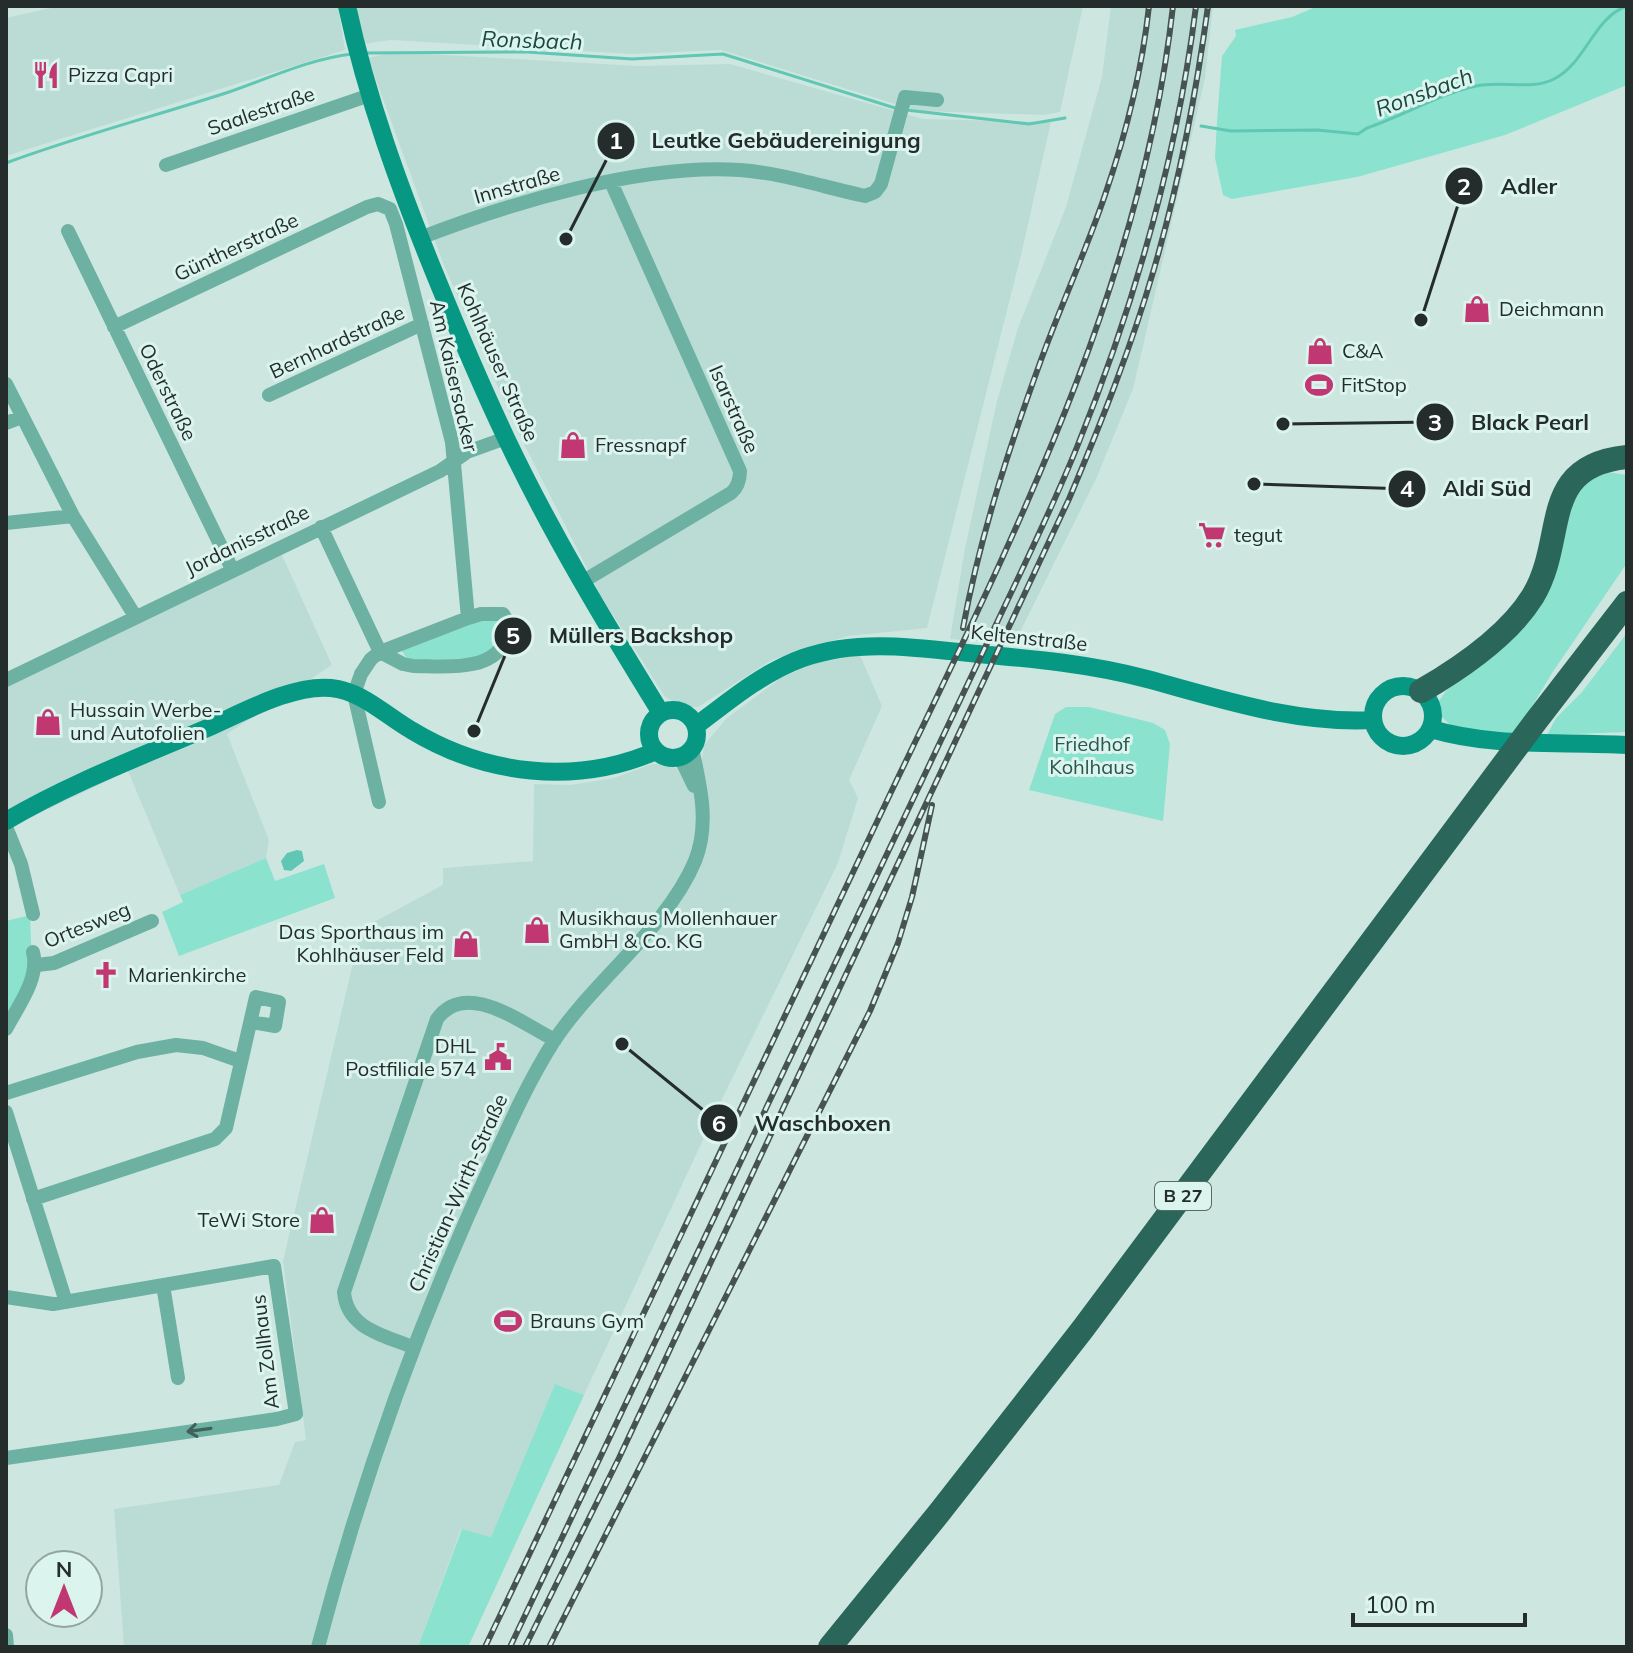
<svg xmlns="http://www.w3.org/2000/svg" width="1633" height="1653" font-family="Mulish,sans-serif">
<rect width="100%" height="100%" fill="#cee6e0"/>
<!-- built -->
<path fill="#bbdcd5" d="M60,6H338L345,50L6,156V18Z
M355,6H1083L1060,112L1044,115L918,111L721,50L632,54L391,40L363,44Z
M1111,6H1213L1205,78L1133,389L1096,479L1014,644L950,639L965,548L997,401L1018,328L1066,207L1102,77Z
M395,52L638,66L730,64L923,119L1051,122L1022,251L927,628L848,636L772,660L698,707H684L665,697L601,596L517,430L443,263L368,58Z
M276,542L332,665L227,734L269,840L266,858L180,895L128,771L6,829V676Z
M860,655L882,706L849,780L858,798L838,863L723,1097L584,1395L555,1384L491,1537L461,1529L418,1647H124L114,1509L279,1485L295,1442L306,1440L283,1261L361,929L443,885V868L533,861L534,784L570,785L614,778L652,764L665,763L675,768L702,759L704,745L727,718L781,678L812,664Z"/>
<!-- green -->
<path fill="#8be2cf" d="M1318,6H1627V85L1505,135L1442,153L1357,177L1232,199L1223,195L1215,158L1217,122L1222,56L1236,36L1235,30L1292,17Z
M1606,472L1627,475V563L1552,673L1516,733L1502,735L1452,727L1438,713L1439,701L1446,691L1504,638L1563,526L1581,484Z
M500,616L505,630L503,636L491,640L494,650L477,658L409,661L401,650L486,617Z
M1627,633V732L1547,735L1556,718L1582,692Z
M1066,707H1089L1153,723L1165,730L1170,744L1163,821L1029,790L1055,714Z
M266,858L275,881L324,864L335,898L179,956L162,912L183,902L180,895Z
M30,915L32,968L6,1023V921Z
M555,1384L584,1395L468,1647H418L462,1529L491,1537Z"/>
<!-- water -->
<path fill="#5fc7b3" d="M297,850L302,851L304,861L291,871L284,870L281,861L287,853Z"/>
<g fill="none" stroke-linecap="round" stroke-linejoin="round">
<!-- stream -->
<path stroke="#5fc7b3" stroke-width="3" d="M364,53L527,52L632,59L723,54L895,108
M906,110L1029,124L1065,118
M1201,126L1231,131L1317,130L1358,134L1367,128C1403,116 1439,94 1476,86C1502,80 1531,91 1554,79C1586,63 1593,18 1627,6
M6,163C79,136 155,116 229,92C270,78 309,59 352,54"/>
<!-- street -->
<path stroke="#6cb1a2" stroke-width="14" d="M166,165L370,95
M68,231L232,569
M420,238C510,203 642,163 740,170C782,173 823,187 865,196L875,192L881,184L905,97L937,100
M114,327L367,207L378,204L390,209L396,224L452,442L468,618
M6,384L73,516L135,616
M269,395L422,324
M6,423L22,417
M6,523L73,516
M321,527L380,652
M582,582L731,493C738,487 740,480 740,471L611,182
M6,680L440,471L467,452L506,438
M680,757L694,786
M379,802L354,694L361,674L371,659L380,652L468,618L481,614H503C508,621 511,629 507,638C493,673 444,666 413,666L403,664L380,652
M6,827L21,864L33,914
M37,965L54,963L152,921
M6,1029C18,1006 40,978 33,952
M6,1093L137,1052L176,1045L203,1048L240,1061
M6,1112L66,1302
M33,1199L215,1139L226,1128L256,997L279,1002L275,1026L251,1022
M163,1285L178,1378
M6,1297L53,1304L274,1266L296,1414L277,1419L6,1458
M412,1347C384,1335 347,1329 344,1292L437,1019C466,979 521,1023 555,1040
M6,1635L7,1647
M318,1647C362,1479 418,1323 491,1165C510,1123 529,1080 554,1041C594,980 667,928 695,861C710,824 700,785 692,748"/>
<!-- secondary -->
<path stroke="#079884" stroke-width="18" d="M347,6C367,99 400,189 436,277C458,331 481,385 506,438C551,533 606,624 661,713
M1373 716a30 30 0 1 1 60 0a30 30 0 1 1-60 0Z
M649 734a24 24 0 1 1 48 0a24 24 0 1 1-48 0Z
M696,726C730,700 762,673 803,658C859,638 920,648 978,654C1035,659 1091,664 1147,679C1221,699 1295,724 1373,720
M1431,729C1495,748 1561,741 1627,745
M6,821C69,784 137,758 205,729C240,714 292,684 331,688C362,691 385,715 411,730C485,775 576,786 656,751"/>
<!-- highway -->
<path stroke="#2b665b" stroke-width="24" d="M1421,691C1459,669 1509,635 1533,596C1568,537 1537,466 1627,457
M830,1647L939,1513L1082,1330L1536,721L1627,603"/>
<!-- rail casing -->
<g stroke="#475350" stroke-width="6">
<path id="rail" d="M963,628C980,536 1009,448 1041,360C1061,305 1086,251 1105,195C1126,134 1142,71 1149,6
M485,1647C622,1361 757,1074 893,788C1013,538 1142,286 1173,6
M510,1647L1001,614C1027,559 1054,504 1077,447C1134,306 1177,157 1196,6
M525,1647L619,1458L1069,499C1101,423 1131,348 1154,269C1179,183 1196,95 1208,6
M549,1647L870,1011L898,943L912,897L932,805"/>
</g>
<!-- rail -->
<use href="#rail" stroke="#dbf4ee" stroke-width="3" stroke-dasharray="9" stroke-linecap="butt"/>
</g>
<!-- one-way arrows -->
<defs><path id="oneway-shaft" d="M-6 0H5M1.5-3L5.5 0L1.5 3" fill="none" stroke-width="1.6" stroke-linecap="round" stroke-linejoin="round" transform="scale(2)"/></defs>
<use stroke="#41625b" href="#oneway-shaft" transform="translate(199 1430) rotate(172)"/>
<!-- icons -->
<defs>
<g id="restaurant-bare" transform="scale(2.16)"><path d="M-5-6h1v4h1v-4h1v4h1v-4h1v5L-1.5 .5V6h-2V.5L-5-1ZM5-6V6H3V1.5H1.5Q1.5-4 5-6Z" fill="#c03771" stroke="#dbf4ee" stroke-width="2.5" paint-order="stroke"/></g>
<g id="shop-bare" transform="scale(2.16)"><path d="M-5-2.5h2.3a2.7 3.5 0 0 1 5.4 0H5L5.5 6h-11ZM-1.5-2.5h3a1.5 2.3 0 0 0-3 0Z" fill="#c03771" stroke="#dbf4ee" stroke-width="2.5" paint-order="stroke"/></g>
<g id="stadium-bare" transform="scale(2.16)"><path d="M0-5a6.5 5 0 1 0 0 10a6.5 5 0 1 0 0-10ZM-3.5-1.8h7v3.6h-7Z" fill="#c03771" stroke="#dbf4ee" stroke-width="2.5" paint-order="stroke"/></g>
<g id="supermarket-bare" transform="scale(2.16)"><path d="M-6-5.5h2.5l.6 2H6L4.5 2H-2.5L-4.4-4H-6ZM-1.5 3.2a1.3 1.3 0 1 0 .1 0ZM3 3.2a1.3 1.3 0 1 0 .1 0Z" fill="#c03771" stroke="#dbf4ee" stroke-width="2.5" paint-order="stroke"/></g>
<g id="church-bare" transform="scale(2.16)"><path d="M-1.2-6h2.4v3.5h3.3v2.4h-3.3V6h-2.4V-.1h-3.3v-2.4h3.3Z" fill="#c03771" stroke="#dbf4ee" stroke-width="2.5" paint-order="stroke"/></g>
<g id="civic-bare" transform="scale(2.16)"><path d="M-.6-6.5H3V-4.5H.6V-3L4-1V1h2V6H-6V1h2V-1L-.6-3ZM-1.2 2.5V6h2.4V2.5Z" fill="#c03771" stroke="#dbf4ee" stroke-width="2.5" paint-order="stroke"/></g>
</defs>
<g fill-rule="evenodd">
<use href="#restaurant-bare" x="46" y="75"/>
<use href="#shop-bare" x="1477" y="309"/>
<use href="#shop-bare" x="1320" y="351"/>
<use href="#stadium-bare" x="1319" y="385"/>
<use href="#shop-bare" x="573" y="445"/>
<use href="#supermarket-bare" x="1212" y="535"/>
<use href="#shop-bare" x="48" y="722"/>
<use href="#shop-bare" x="537" y="930"/>
<use href="#shop-bare" x="466" y="944"/>
<use href="#church-bare" x="106" y="975"/>
<use href="#civic-bare" x="498" y="1057"/>
<use href="#shop-bare" x="322" y="1220"/>
<use href="#stadium-bare" x="508" y="1321"/>
</g>
<g text-anchor="middle" stroke-width="6" stroke-linejoin="round" paint-order="stroke">
<!-- shield labels -->
<rect fill="#dbf4ee" stroke="#5b6966" stroke-width="2" x="1155" y="1182" width="56" height="28" rx="6"/>
<g font-size="18" font-weight="bold" fill="#242d2b">
<text x="1183" y="1202">B 27</text>
</g>
<!-- poi labels -->
<g font-size="20" fill="#242d2b" stroke="#dbf4ee" text-anchor="start">
<text x="68" y="82">Pizza Capri</text>
<text x="1499" y="316">Deichmann</text>
<text x="1342" y="358">C&amp;A</text>
<text x="1341" y="392">FitStop</text>
<text x="595" y="452">Fressnapf</text>
<text x="1234" y="542">tegut</text>
<text x="70" y="717">Hussain Werbe-<tspan x="70" dy="23">und Autofolien</tspan></text>
<text x="559" y="925">Musikhaus Mollenhauer<tspan x="559" dy="23">GmbH &amp; Co. KG</tspan></text>
<text x="444" y="939" text-anchor="end">Das Sporthaus im<tspan x="444" dy="23">Kohlhäuser Feld</tspan></text>
<text x="128" y="982">Marienkirche</text>
<text x="476" y="1053" text-anchor="end">DHL<tspan x="476" dy="23">Postfiliale 574</tspan></text>
<text x="300" y="1227" text-anchor="end">TeWi Store</text>
<text x="530" y="1328">Brauns Gym</text>
</g>
<!-- street labels -->
<g font-size="20" fill="#242d2b" stroke="#dbf4ee">
<text transform="translate(261 111) rotate(-19)" y="7">Saalestraße</text>
<text transform="translate(517 185) rotate(-16)" y="7">Innstraße</text>
<text transform="translate(236 247) rotate(-25)" y="7">Güntherstraße</text>
<text transform="translate(337 342) rotate(-25)" y="7">Bernhardstraße</text>
<text transform="translate(498 362) rotate(66)" y="7">Kohlhäuser Straße</text>
<text transform="translate(454 376) rotate(77)" y="7">Am Kaisersacker</text>
<text transform="translate(168 392) rotate(64)" y="7">Oderstraße</text>
<text transform="translate(734 409) rotate(66)" y="7">Isarstraße</text>
<text transform="translate(247 540) rotate(-26)" y="7">Jordanisstraße</text>
<text transform="translate(1029 638) rotate(6)" y="7">Keltenstraße</text>
<text transform="translate(87 925) rotate(-22)" y="7">Ortesweg</text>
<text transform="translate(458 1193) rotate(-66)" y="7">Christian-Wirth-Straße</text>
<text transform="translate(265 1352) rotate(-97)" y="7">Am Zollhaus</text>
</g>
<!-- park labels -->
<g font-size="20" fill="#2a574e" stroke="#dbf4ee">
<text x="1092" y="751">Friedhof<tspan x="1092" dy="23">Kohlhaus</tspan></text>
</g>
<!-- water labels -->
<g font-size="22" font-style="italic" fill="#19483f" stroke="#dbf4ee">
<text transform="translate(532 40) rotate(2)" y="8">Ronsbach</text>
<text transform="translate(1424 92) rotate(-20)" y="8">Ronsbach</text>
</g>
</g>
<!-- callouts -->
<path fill="none" stroke="#242d2b" stroke-width="3" d="M566 239L616 141M1421 320L1464 186M1283 424L1435 422M1254 484L1407 489M474 731L513 636M622 1044L719 1123"/>
<g fill="#242d2b" stroke="#dbf4ee" stroke-width="3">
<circle cx="566" cy="239" r="8"/>
<circle cx="1421" cy="320" r="8"/>
<circle cx="1283" cy="424" r="8"/>
<circle cx="1254" cy="484" r="8"/>
<circle cx="474" cy="731" r="8"/>
<circle cx="622" cy="1044" r="8"/>
<circle cx="616" cy="141" r="20"/>
<circle cx="1464" cy="186" r="20"/>
<circle cx="1435" cy="422" r="20"/>
<circle cx="1407" cy="489" r="20"/>
<circle cx="513" cy="636" r="20"/>
<circle cx="719" cy="1123" r="20"/>
</g>
<g font-size="24" text-anchor="middle" font-weight="bold" fill="#fff">
<text x="616" y="149">1</text>
<text x="1464" y="195">2</text>
<text x="1435" y="431">3</text>
<text x="1407" y="497">4</text>
<text x="513" y="644">5</text>
<text x="719" y="1132">6</text>
</g>
<g font-size="22" text-anchor="middle" font-weight="bold" fill="#242d2b" stroke="#dbf4ee" stroke-width="6" stroke-linejoin="round" paint-order="stroke">
<text x="786" y="148">Leutke Gebäudereinigung</text>
<text x="1529" y="194">Adler</text>
<text x="1530" y="430">Black Pearl</text>
<text x="1487" y="496">Aldi Süd</text>
<text x="641" y="643">Müllers Backshop</text>
<text x="823" y="1131">Waschboxen</text>
</g>
<!-- border -->
<rect width="1633" height="1653" fill="none" stroke="#242d2b" stroke-width="16"/>
<!-- north arrow -->
<g transform="translate(64 1589)"><circle r="38" fill="#dbf4ee" stroke="#92a4a0" stroke-width="2"/>
<path d="M0-6L14 30L0 20L-14 30Z" fill="#c03771"/>
<text y="-12" font-size="22" font-weight="bold" text-anchor="middle" fill="#242d2b">N</text>
</g>
<!-- scale -->
<path d="M1353 1613v12h172v-12" fill="none" stroke="#242d2b" stroke-width="4"/>
<text x="1365" y="1613" font-size="24" fill="#242d2b" stroke="#dbf4ee" stroke-width="6" paint-order="stroke">100 m</text>
</svg>
